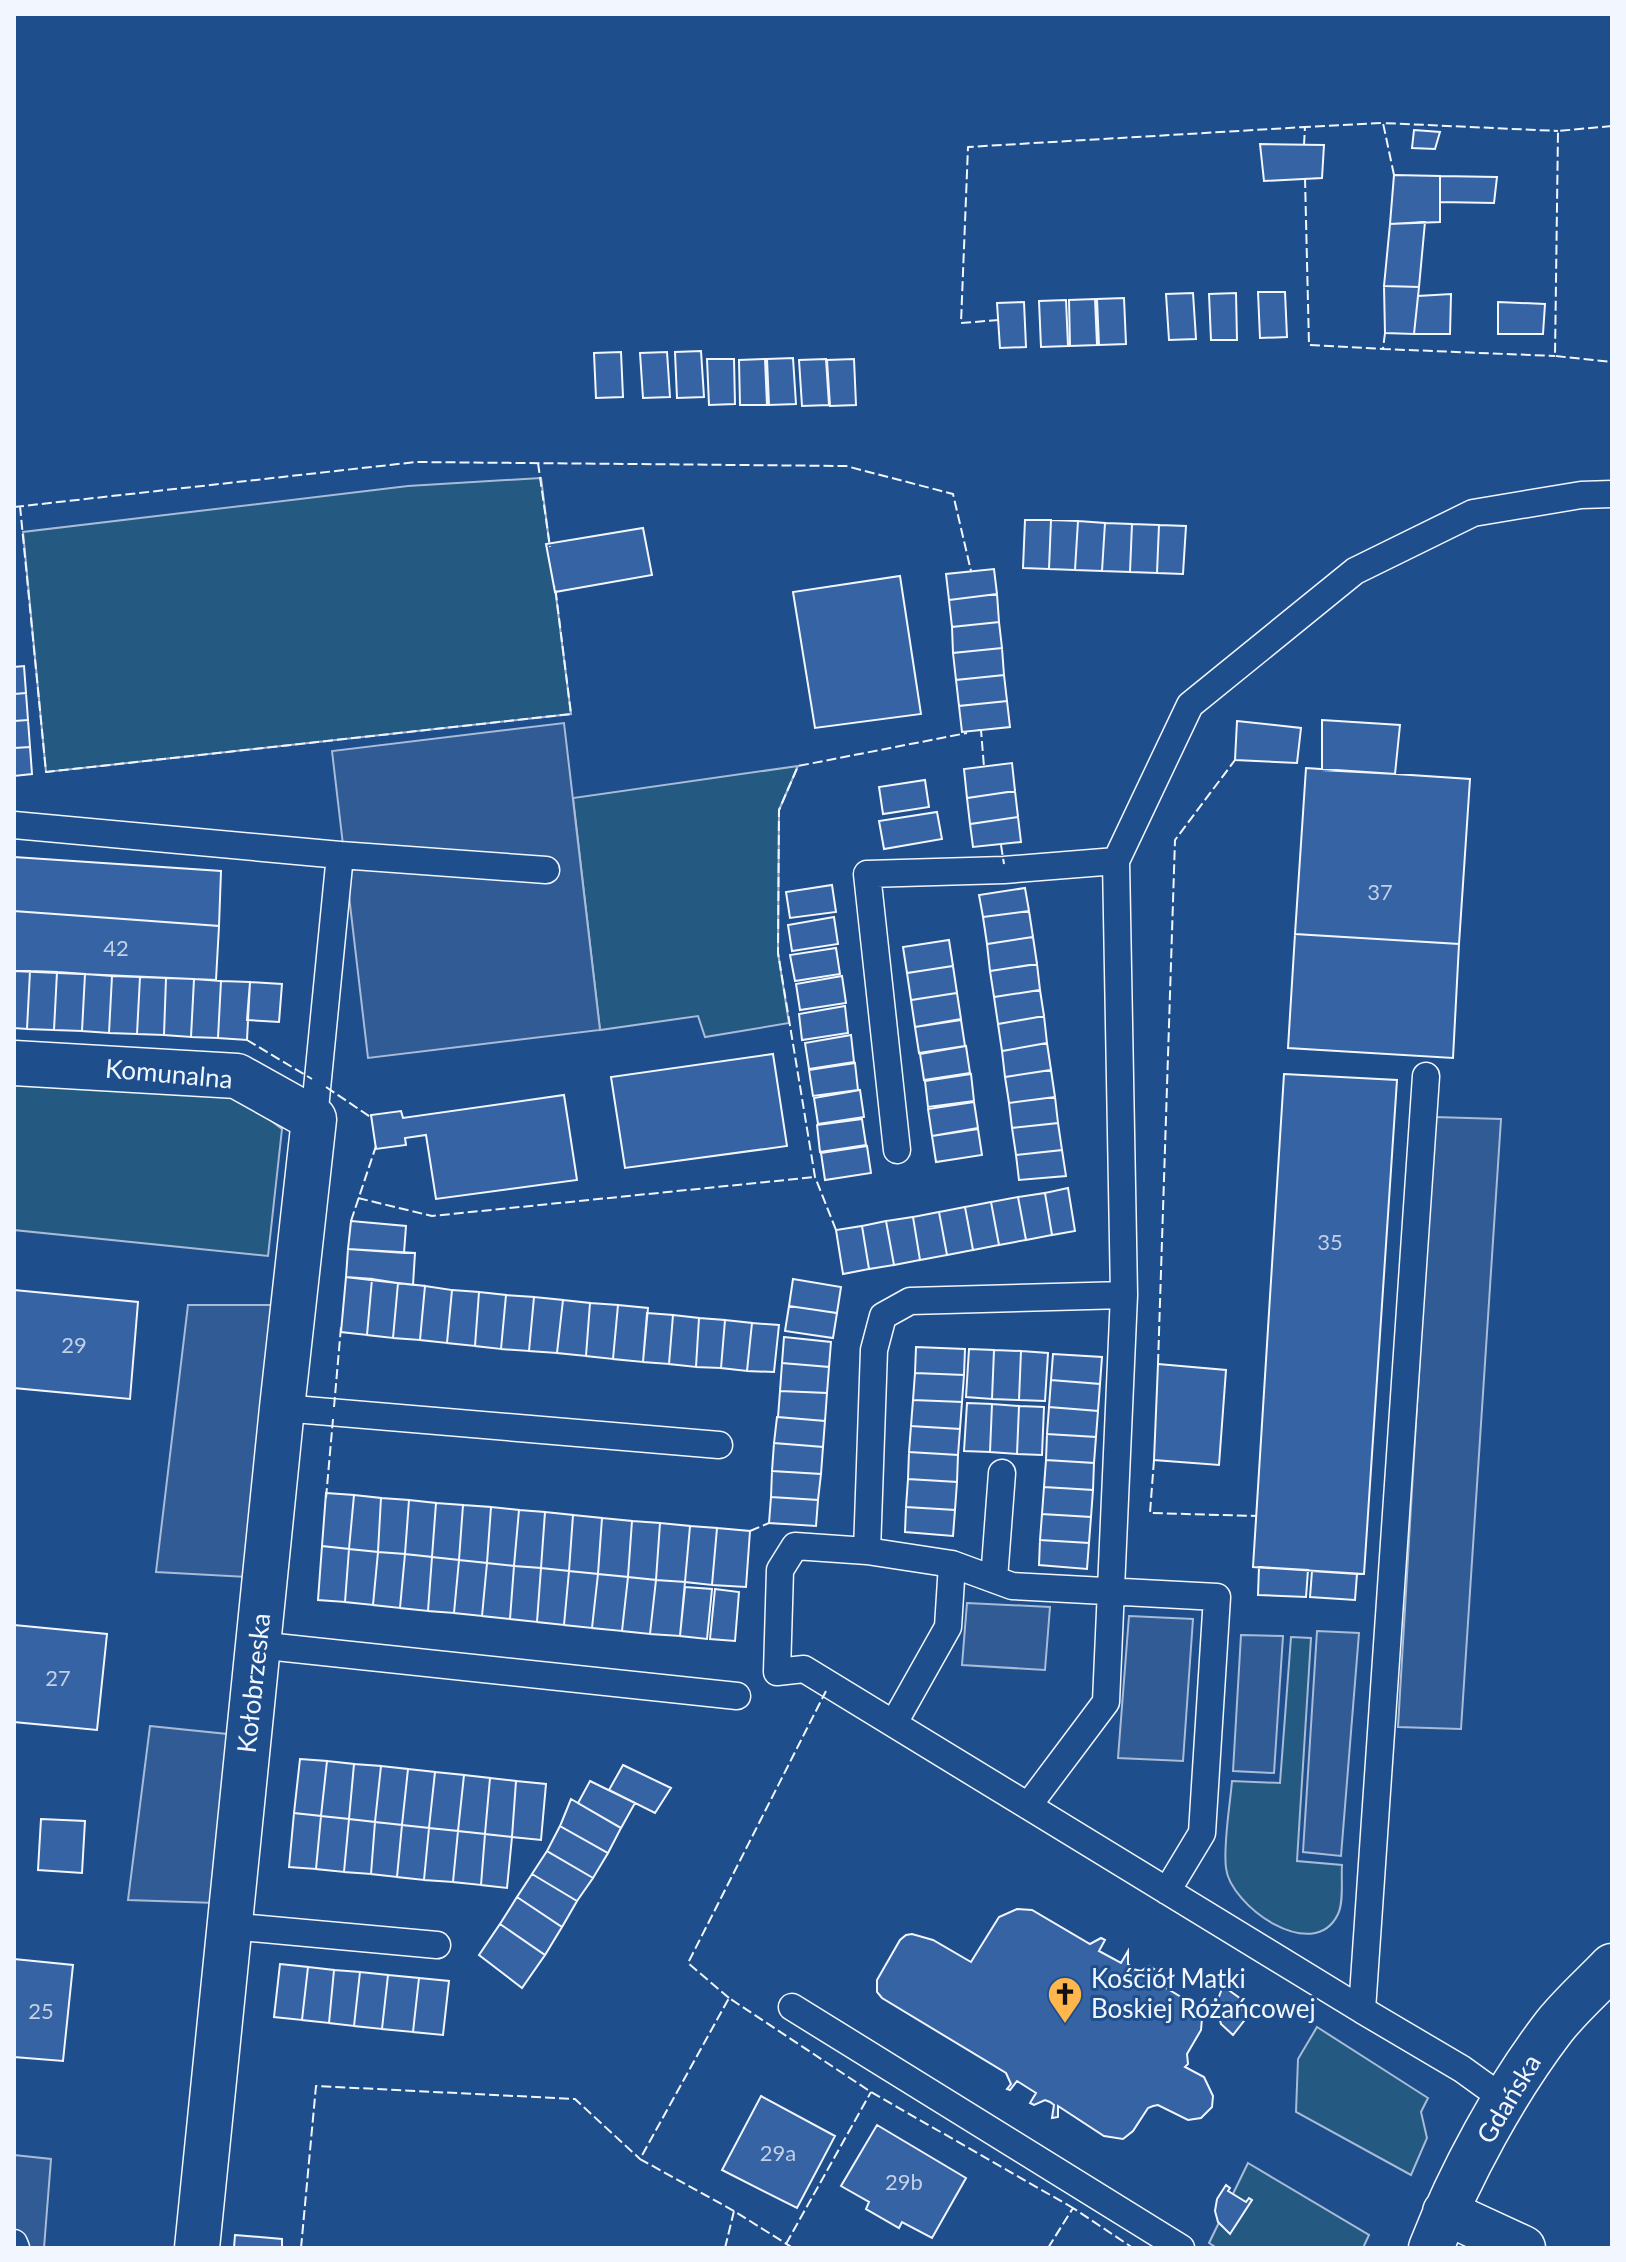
<svg xmlns="http://www.w3.org/2000/svg" width="1626" height="2262" font-family="Lato,sans-serif">
<rect width="100%" height="100%" fill="#1f4e8c"/>
<!-- green -->
<path fill="#245a82" stroke="#a8bbd7" stroke-width="2" d="M541,478L571,714L46,772L23,532L408,486Z
M798,766L779,810L778,953L789,1023L705,1037L698,1016L600,1030L573,798Z
M14,1085L232,1091L282,1129L268,1256L14,1230Z
M1291,1637L1311,1638L1297,1861L1342,1865C1341,1879 1344,1902 1338,1914C1314,1965 1230,1906 1226,1868C1223,1844 1230,1806 1232,1781L1280,1783Z
M1317,2027L1428,2098L1421,2112L1427,2138L1411,2175L1296,2112L1298,2059Z
M1248,2163L1369,2235L1363,2248H1217L1209,2243Z"/>
<!-- parking -->
<path fill="#305b95" stroke="#a8bbd7" stroke-width="2" d="M564,723L600,1030L368,1058L332,751Z
M1434,1117L1501,1119L1461,1729L1398,1727Z
M188,1305H275L247,1577L156,1572Z
M967,1603L1050,1607L1045,1670L962,1665Z
M1129,1616L1193,1619L1183,1761L1118,1758Z
M1317,1631L1359,1633L1341,1856L1303,1852Z
M1241,1635L1283,1636L1274,1773L1233,1771Z
M150,1726L227,1734L216,1903L128,1900Z
M14,2155L51,2159L44,2248H14Z"/>
<!-- building -->
<path fill="#3563a3" stroke="#f2f6ff" stroke-width="2" d="M1414,130L1440,132L1435,149L1412,148Z
M1260,144L1324,145L1322,178L1264,181Z
M1394,175L1440,176V222L1390,224Z
M1440,176L1497,177L1494,203L1440,202Z
M1425,222L1419,287L1384,286L1390,224Z
M1384,286L1419,287L1414,334L1385,333Z
M1258,292H1285L1287,337L1260,338Z
M1193,293L1196,339L1169,340L1166,294Z
M1236,293L1237,340H1211L1209,294Z
M1451,294L1450,334H1414L1418,296Z
M1124,298L1126,344L1099,345L1097,299Z
M1095,299L1097,345L1070,346L1069,300Z
M1066,300L1068,346L1041,347L1039,301Z
M1024,302L1026,347L1000,348L997,303Z
M1498,302L1545,304L1543,334H1498Z
M701,351L704,397L677,398L675,352Z
M621,352L623,397L596,398L594,353Z
M667,352L670,397L643,398L640,353Z
M793,358L796,404L769,405L767,359Z
M707,359H734L735,404L709,405Z
M765,359L767,405H740L739,360Z
M826,359L829,405L802,406L799,360Z
M854,359L856,405L830,406L827,360Z
M1025,520H1051L1049,569L1023,568Z
M1051,520L1078,521L1075,570L1049,569Z
M1078,521L1105,523L1102,571L1075,570Z
M1105,523L1132,524L1130,572L1102,571Z
M1132,524L1159,525L1157,573L1130,572Z
M1159,525L1186,526L1183,574L1157,573Z
M643,528L652,575L555,592L546,544Z
M994,569L997,594L949,600L946,574Z
M900,576L921,714L815,728L793,592Z
M997,594L999,622L952,627L949,600Z
M999,622L1002,648L953,653L952,627Z
M1002,648L1004,675L956,680L953,653Z
M24,666L26,693L14,694V667Z
M1004,675L1007,701L959,706L956,680Z
M26,693L28,720L14,721V694Z
M1007,701L1010,727L962,732L959,706Z
M28,720L30,747L14,748V721Z
M1322,720L1400,725L1395,774L1322,770Z
M1237,721L1301,728L1297,763L1235,760Z
M30,747L32,774L14,776V748Z
M1012,763L1015,791L967,798L964,769Z
M1306,768L1470,779L1459,944L1295,934Z
M925,780L929,807L883,814L879,787Z
M1015,791L1018,817L970,824L967,798Z
M937,812L942,839L884,849L879,821Z
M1018,817L1021,842L973,847L970,824Z
M14,857L221,871L219,926L14,911Z
M832,885L836,912L790,918L786,892Z
M1025,888L1029,911L983,917L979,895Z
M14,911L219,926L216,980L14,971Z
M1029,911L1033,937L987,944L983,917Z
M834,917L838,944L792,951L788,925Z
M1295,934L1459,944L1453,1058L1288,1048Z
M1033,937L1037,964L990,971L987,944Z
M949,940L953,966L907,973L903,947Z
M836,948L840,974L795,981L790,955Z
M1037,964L1040,990L994,997L990,971Z
M953,966L957,993L911,1000L907,973Z
M14,971H30L27,1029L14,1028Z
M30,971L57,972L54,1030L27,1029Z
M57,972L85,974L82,1031L54,1030Z
M85,974L112,976L109,1033L82,1031Z
M112,976L140,977L137,1034L109,1033Z
M842,976L846,1003L800,1010L796,984Z
M140,977L166,978L164,1035L137,1034Z
M166,978L194,979L191,1037L164,1035Z
M194,979L221,981L218,1038L191,1037Z
M221,981L250,982L247,1040L218,1038Z
M250,982L282,984L279,1022L247,1020Z
M1040,990L1044,1016L998,1024L994,997Z
M957,993L961,1019L915,1027L911,1000Z
M845,1006L848,1033L802,1040L799,1014Z
M1044,1016L1047,1043L1002,1051L998,1024Z
M961,1020L965,1046L919,1053L915,1027Z
M851,1035L854,1062L809,1069L805,1043Z
M1047,1043L1051,1070L1005,1077L1002,1051Z
M966,1046L970,1073L924,1080L920,1054Z
M773,1054L787,1146L625,1168L611,1077Z
M855,1063L858,1090L813,1096L809,1070Z
M1051,1070L1055,1097L1009,1103L1005,1077Z
M971,1074L974,1101L928,1107L925,1081Z
M1284,1074L1397,1080L1364,1574L1253,1567Z
M860,1090L864,1117L818,1124L814,1098Z
M564,1095L577,1180L436,1199L426,1135L405,1138L406,1145L376,1149L371,1115L401,1111L403,1118Z
M1055,1097L1058,1123L1012,1128L1009,1103Z
M974,1102L978,1128L932,1136L928,1109Z
M862,1119L866,1145L820,1152L817,1125Z
M1058,1123L1062,1150L1016,1155L1012,1128Z
M978,1129L982,1155L936,1162L932,1136Z
M867,1146L871,1173L825,1180L821,1153Z
M1062,1150L1066,1176L1019,1180L1016,1155Z
M1068,1188L1075,1231L1052,1235L1045,1193Z
M1045,1193L1052,1235L1026,1240L1018,1197Z
M1018,1197L1026,1240L999,1245L991,1202Z
M991,1202L999,1245L973,1250L965,1207Z
M965,1207L973,1250L947,1255L939,1212Z
M939,1212L947,1255L920,1260L913,1217Z
M913,1217L920,1260L894,1265L886,1221Z
M351,1221L406,1226L404,1253L348,1249Z
M886,1221L894,1265L869,1269L862,1226Z
M862,1226L869,1269L843,1274L836,1230Z
M348,1249L415,1253L413,1285L346,1277Z
M346,1277L372,1279L367,1335L341,1332Z
M372,1279L398,1283L393,1338L367,1335Z
M793,1279L841,1287L837,1313L789,1306Z
M398,1283L425,1286L420,1340L393,1338Z
M425,1286L452,1290L447,1343L420,1340Z
M14,1290L138,1302L130,1399L14,1388Z
M452,1290L479,1292L475,1346L447,1343Z
M479,1292L506,1295L501,1349L475,1346Z
M506,1295L534,1297L529,1351L501,1349Z
M534,1297L563,1300L557,1353L529,1351Z
M563,1300L590,1303L586,1356L557,1353Z
M590,1303L618,1305L613,1359L586,1356Z
M618,1305L648,1308L643,1362L613,1359Z
M789,1306L837,1313L833,1338L785,1331Z
M647,1313L673,1315L669,1364L643,1362Z
M673,1315L699,1318L696,1367L669,1364Z
M699,1318L725,1320L721,1368L696,1367Z
M725,1320L752,1323L747,1371L721,1368Z
M752,1323L779,1325L774,1372L747,1371Z
M784,1337L831,1342L829,1367L782,1363Z
M916,1347L965,1349L964,1375L915,1373Z
M969,1349L994,1350L992,1399L966,1397Z
M994,1350L1021,1351L1019,1400L992,1399Z
M1021,1351L1048,1353L1045,1401L1019,1400Z
M1053,1354L1102,1357L1100,1384L1051,1380Z
M782,1363L829,1367L827,1393L780,1391Z
M1158,1364L1226,1370L1219,1465L1154,1460Z
M915,1373L964,1375L962,1402L913,1400Z
M1051,1380L1100,1384L1098,1411L1049,1407Z
M780,1391L827,1393L825,1421L778,1417Z
M913,1400L962,1402L960,1429L911,1426Z
M967,1403L992,1404L990,1452L964,1451Z
M992,1404L1019,1406L1017,1454L990,1452Z
M1019,1406L1044,1407L1042,1455L1017,1454Z
M1049,1407L1098,1411L1096,1437L1047,1434Z
M777,1417L825,1421L823,1447L774,1443Z
M911,1426L960,1429L958,1455L909,1452Z
M1047,1434L1096,1437L1094,1463L1046,1460Z
M774,1443L823,1447L821,1474L772,1471Z
M909,1452L958,1455L957,1482L908,1479Z
M1046,1460L1094,1463L1093,1490L1044,1487Z
M772,1471L821,1474L818,1500L771,1497Z
M908,1479L957,1482L955,1510L906,1507Z
M1044,1487L1093,1490L1091,1517L1042,1514Z
M326,1493L354,1495L349,1549L322,1546Z
M354,1495L381,1498L378,1552L349,1549Z
M771,1497L818,1500L816,1526L769,1523Z
M381,1498L409,1500L405,1554L378,1552Z
M409,1500L436,1503L432,1557L405,1554Z
M436,1503L463,1505L459,1560L432,1557Z
M463,1505L491,1507L487,1563L459,1560Z
M491,1507L519,1510L514,1566L487,1563Z
M906,1507L955,1510L953,1536L905,1532Z
M519,1510L545,1512L541,1568L514,1566Z
M545,1512L573,1515L569,1571L541,1568Z
M1042,1514L1091,1517L1089,1543L1040,1540Z
M573,1515L602,1518L598,1574L569,1571Z
M602,1518L632,1521L628,1577L598,1574Z
M632,1521L660,1523L656,1580L628,1577Z
M660,1523L690,1526L685,1582L656,1580Z
M690,1526L717,1528L712,1585L685,1582Z
M717,1528L750,1531L746,1587L712,1585Z
M1040,1540L1089,1543L1087,1569L1039,1565Z
M322,1546L349,1549L345,1602L318,1600Z
M349,1549L378,1552L373,1605L345,1602Z
M378,1552L405,1554L400,1608L373,1605Z
M405,1554L432,1557L428,1611L400,1608Z
M432,1557L459,1560L454,1613L428,1611Z
M459,1560L487,1563L482,1616L454,1613Z
M487,1563L514,1566L510,1619L482,1616Z
M514,1566L541,1568L537,1622L510,1619Z
M1259,1567L1308,1570L1306,1597L1258,1595Z
M541,1568L569,1571L564,1625L537,1622Z
M569,1571L598,1574L592,1628L564,1625Z
M1312,1571L1357,1574L1355,1600L1310,1597Z
M598,1574L628,1577L622,1631L592,1628Z
M628,1577L656,1580L650,1634L622,1631Z
M656,1580L685,1582L680,1636L650,1634Z
M685,1587L712,1589L707,1639L680,1636Z
M715,1589L739,1592L735,1641L710,1639Z
M14,1625L107,1634L97,1730L14,1722Z
M300,1759L327,1761L321,1816L294,1813Z
M327,1761L354,1764L349,1819L321,1816Z
M354,1764L381,1766L375,1822L349,1819Z
M623,1765L671,1788L655,1813L609,1790Z
M381,1766L408,1769L402,1825L375,1822Z
M408,1769L435,1772L429,1828L402,1825Z
M435,1772L464,1775L458,1831L429,1828Z
M464,1775L490,1778L485,1834L458,1831Z
M490,1778L516,1781L512,1837L485,1834Z
M516,1781L546,1784L541,1840L512,1837Z
M590,1781L635,1803L621,1828L578,1803Z
M571,1799L621,1828L608,1853L560,1826Z
M294,1813L321,1816L316,1869L289,1867Z
M321,1816L349,1819L344,1872L316,1869Z
M41,1819L85,1821L82,1873L38,1870Z
M349,1819L375,1822L371,1874L344,1872Z
M375,1822L402,1825L397,1877L371,1874Z
M402,1825L429,1828L424,1880L397,1877Z
M560,1826L608,1853L593,1878L547,1851Z
M429,1828L458,1831L453,1882L424,1880Z
M458,1831L485,1834L481,1885L453,1882Z
M485,1834L512,1837L507,1888L481,1885Z
M547,1851L593,1878L577,1901L532,1874Z
M532,1874L577,1901L562,1927L517,1897Z
M517,1897L562,1927L545,1955L500,1924Z
M1017,1909L1032,1910L1090,1944L1101,1938L1105,1940L1099,1951L1121,1963L1128,1951V1964L1133,1969L1141,1971L1149,1966L1154,1969L1145,1975L1194,2005L1202,2018L1201,2030L1187,2054L1188,2064L1185,2067L1204,2077L1213,2096L1212,2107L1201,2118L1188,2120L1158,2105L1153,2106L1148,2108L1133,2131L1123,2139L1104,2136L1058,2106V2117L1052,2118L1054,2105L1050,2102L1045,2100L1034,2105L1030,2103L1036,2093L1017,2081L1010,2090L1007,2089L1011,2084L1006,2073L882,1998L877,1992V1980L900,1940L906,1935L912,1934L933,1940L971,1962L999,1917Z
M500,1924L545,1955L522,1988L479,1955Z
M14,1959L73,1965L63,2061L14,2057Z
M280,1964L308,1967L302,2020L274,2017Z
M308,1967L334,1970L329,2023L302,2020Z
M334,1970L360,1972L354,2026L329,2023Z
M360,1972L388,1975L382,2029L354,2026Z
M388,1975L419,1978L413,2032L382,2029Z
M419,1978L449,1981L443,2035L413,2032Z
M1223,1986L1241,1999L1240,2007L1247,2017L1233,2035L1221,2024L1218,2013L1217,2002Z
M761,2096L835,2136L797,2208L722,2170Z
M877,2125L966,2178L932,2238L902,2222L899,2228L866,2209L869,2202L841,2186Z
M1226,2185L1230,2188L1228,2191L1246,2202L1249,2198L1252,2200L1230,2234L1218,2222L1215,2211L1217,2199Z
M235,2235L282,2239V2248H234Z"/>
<g fill="none" stroke-linecap="round" stroke-linejoin="round">
<!-- lane casing -->
<g stroke="#f2f6ff" stroke-width="29">
<path id="lane" d="M14,825L340,855L314,1119
M340,855L546,870
M1426,1076L1362,2010L1462,2069L1505,2100
M897,1150L867,874L1004,870L1116,861
M282,1408L719,1445
M867,1551L874,1350L883,1316L910,1301L1124,1295
M994,1579L1002,1473
M257,1645L737,1696
M894,1723L948,1627L952,1564
M1028,1806L1106,1702L1124,1295L1116,861L1190,705L1355,571L1473,513L1581,495L1612,494
M1167,1891L1202,1833L1217,1597L1012,1586L952,1564L867,1551L795,1546L780,1570L777,1672L804,1669L1362,2010
M229,1926L437,1945
M792,2007L1181,2248
M14,2243L16,2248"/>
</g>
<!-- street casing -->
<g stroke="#f2f6ff" stroke-width="47">
<path id="street" d="M14,1063L237,1076L314,1119L282,1408L197,2248
M1445,2212L1523,2248
M1431,2248C1460,2174 1505,2091 1553,2028C1570,2006 1593,1986 1612,1966"/>
</g>
<!-- lane -->
<use href="#lane" stroke="#1f4e8c" stroke-width="26"/>
<!-- street -->
<use href="#street" stroke="#1f4e8c" stroke-width="44"/>
<!-- fence -->
<path stroke="#f2f6ff" stroke-width="2" stroke-dasharray="10 4" stroke-linecap="butt" d="M1612,126L1558,131L1555,356L1612,362
M1304,145L1305,127L1383,123
M1394,175L1383,123L1558,131
M1305,178L1309,345L1383,349
M999,320L961,323L968,147L1305,127
M1385,333L1383,349L1555,356
M538,463L550,547
M20,506L46,772L571,714L555,586
M14,507L416,462L846,466L953,494L971,571
M978,730H981L984,767
M1001,845L1004,864
M247,1040L312,1079
M326,1087L372,1118
M358,1198L432,1216L815,1177
M351,1221L376,1146
M836,1230L815,1177L778,953L779,810L798,766L967,733
M1158,1364L1175,840L1235,760
M334,1407L341,1327
M1154,1460L1150,1513L1257,1516
M326,1498L333,1419
M750,1531L769,1523
M729,1998L688,1963L826,1691
M734,2211L640,2159L729,1998L871,2092L1073,2208
M786,2244L871,2092
M301,2248L316,2086L575,2099L640,2159
M725,2248L734,2211L793,2248
M1048,2248L1073,2208L1133,2248"/>
</g>
<!-- icons -->
<defs>
<g id="church-pin" transform="scale(1.8)"><path d="M0 17L-7.5 6A9.5 9.5 0 1 1 7.5 6Z" fill="#ffb74d" stroke="#1f4e8c"/><path d="M-1.2-6h2.4v3.5h3.3v2.4h-3.3V6h-2.4V-.1h-3.3v-2.4h3.3Z" fill="#111"/></g>
</defs>
<g fill-rule="evenodd">
<use href="#church-pin" x="1065" y="1994"/>
</g>
<g text-anchor="middle" stroke-width="6" stroke-linejoin="round" paint-order="stroke">
<!-- number labels -->
<g font-size="22" fill="#c3d1e8">
<text x="1380" y="900">37</text>
<text x="116" y="956">42</text>
<text x="1330" y="1250">35</text>
<text x="74" y="1353">29</text>
<text x="58" y="1686">27</text>
<text x="41" y="2019">25</text>
<text x="778" y="2161">29a</text>
<text x="904" y="2190">29b</text>
</g>
<!-- street labels -->
<g font-size="26" fill="#f2f6ff" stroke="#1f4e8c">
<text transform="translate(169 1074) rotate(5)" y="9">Komunalna</text>
<text transform="translate(254 1683) rotate(-84)" y="9">Kołobrzeska</text>
<text transform="translate(1509 2099) rotate(-59)" y="9">Gdańska</text>
</g>
<!-- poi labels -->
<g font-size="26" fill="#f2f6ff" stroke="#1f4e8c" text-anchor="start">
<text x="1091" y="1988">Kościół Matki<tspan x="1091" dy="30">Boskiej Różańcowej</tspan></text>
</g>
</g>
<!-- border -->
<rect width="1626" height="2262" fill="none" stroke="#f2f6ff" stroke-width="32"/>
</svg>
